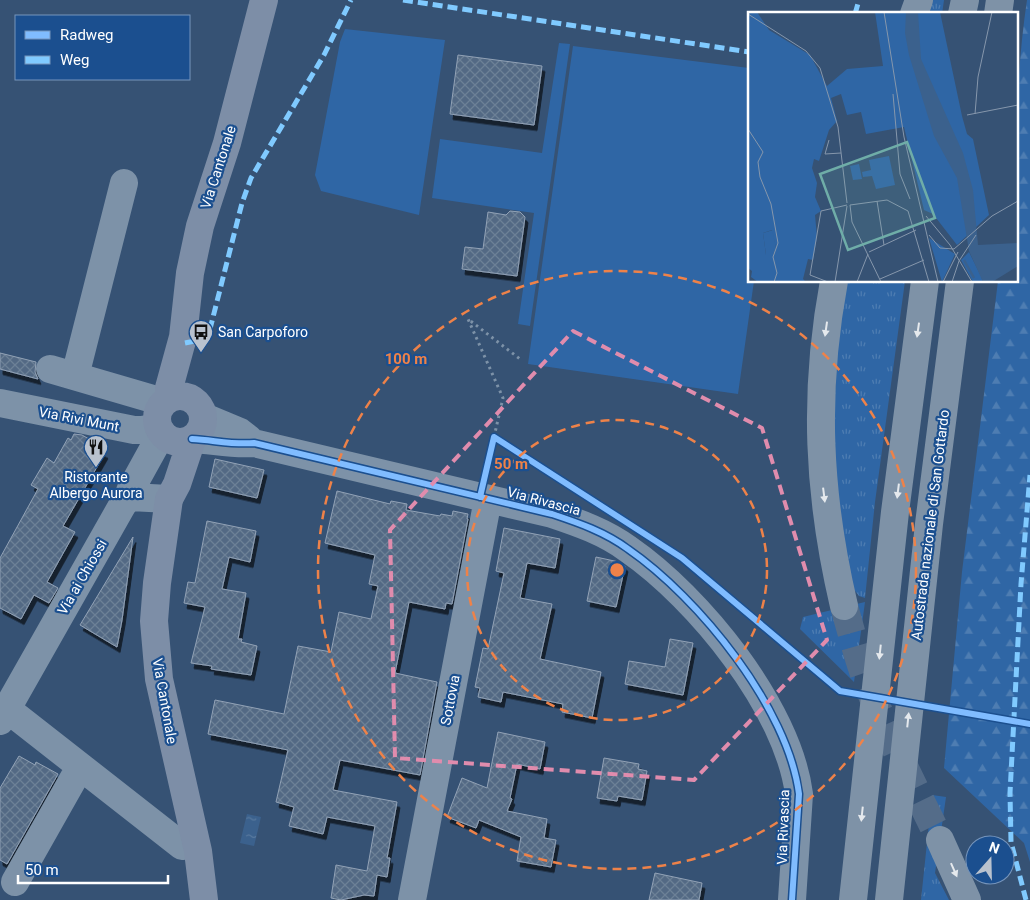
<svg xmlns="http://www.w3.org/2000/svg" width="1030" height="900" font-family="Roboto,sans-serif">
<defs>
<pattern id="grass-tufts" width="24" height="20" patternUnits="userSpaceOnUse" patternTransform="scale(1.25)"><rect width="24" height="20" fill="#2f66a5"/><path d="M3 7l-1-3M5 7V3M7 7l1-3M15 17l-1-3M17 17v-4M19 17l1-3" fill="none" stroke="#4e7db2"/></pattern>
<pattern id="forest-firs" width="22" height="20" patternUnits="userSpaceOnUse" patternTransform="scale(1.25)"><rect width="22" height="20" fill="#2f66a5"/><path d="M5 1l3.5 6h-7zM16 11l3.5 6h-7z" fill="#4e7db2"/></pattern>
<pattern id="water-ripples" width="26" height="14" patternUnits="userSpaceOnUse" patternTransform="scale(1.25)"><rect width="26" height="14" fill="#3b618d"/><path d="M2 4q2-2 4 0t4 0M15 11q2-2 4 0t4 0" fill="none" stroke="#58799e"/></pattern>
<pattern id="building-cross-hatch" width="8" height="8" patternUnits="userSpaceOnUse" patternTransform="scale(1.25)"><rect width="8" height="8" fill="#526984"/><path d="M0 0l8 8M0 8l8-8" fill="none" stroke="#6c8096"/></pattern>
<filter id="shadow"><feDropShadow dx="3" dy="5.5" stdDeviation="0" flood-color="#0009"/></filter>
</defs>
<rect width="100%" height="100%" fill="#365274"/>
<!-- grass -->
<path fill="url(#grass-tufts)" d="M927,0H944L942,14H923Z
M841,281H905L875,502L865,598L859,596L845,578L830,480Z
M865,602L854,682L800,629L803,617Z
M932,795L946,797L935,873L949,900H921Z"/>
<!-- forest -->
<path fill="url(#forest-firs)" d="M1027,0H1030V862L1024,843L944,768L962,572L998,281H1016C1016,187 1013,93 1027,0Z"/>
<!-- garden -->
<path fill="#2f66a5" d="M345,29L445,40L419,215L321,191L315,175L340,42Z
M559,43L570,44L530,326L518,324L534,213L432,198L440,139L542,153Z
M573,46L749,68V281H754L738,394L528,364Z"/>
<!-- water -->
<path fill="url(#water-ripples)" d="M247,814L261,817L254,846L240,843Z"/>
<!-- building -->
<path fill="url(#building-cross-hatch)" stroke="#92a2b6" filter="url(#shadow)" d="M458,55L542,66L534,125L450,114Z
M510,211L520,212L525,217L517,276L462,269L465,247L483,249L488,212L506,215Z
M0,353L36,362L35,372L38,379L0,369Z
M74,434L82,435L101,446L99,450L105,453L63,526L75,532L47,582L58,588L49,603L34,595L21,619L0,608V558L38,489L31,485L47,458L54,463L68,438L71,440Z
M215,459L264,470L257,498L209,487Z
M337,491L390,504L391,501L407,504L406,510L440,516L441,514L452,516L453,511L468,514L467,519H468L452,604L446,603L445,609L409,602L395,673L437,682L420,775L340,760L333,790L397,802L387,858H390L387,877L377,875L374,896L364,895L341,900L331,898L336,865L367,871L375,826L327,817L323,834L289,826L294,807L276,802L288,750L208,734L215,700L284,714L298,646L331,652L339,612L371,619L378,586L369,584L375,555L325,543Z
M207,521L256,531L250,562L229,557L222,589L246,593L238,639H242L241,642L257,646L251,675L211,669L212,666L191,663L205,607L184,603L188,582L195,583Z
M504,528L560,539L555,568L527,563L520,598L552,604L540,659L601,672L592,718L562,712L563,704L503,692L501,702L478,697L480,688L475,687L483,648L488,649L504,573L496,571Z
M133,537L122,620L117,647L80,625Z
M596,557L619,562L625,566L616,607L587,601Z
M670,639L693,643L683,695L625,684L629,661L665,667Z
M498,732L545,742L540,769L517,764L510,798L512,799L507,811L547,819L544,838L556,840L551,867L517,861L521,837L479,820L476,828L447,817L462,778L487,788Z
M19,756L35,765L36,762L58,774L7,864L0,860V788Z
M604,758L639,764L638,769L647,771L642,800L618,796L617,801L597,798Z
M655,873L702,883L699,900H649Z"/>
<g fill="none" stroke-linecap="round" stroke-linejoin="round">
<!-- highway-tunnel -->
<path stroke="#546c89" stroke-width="28" stroke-dasharray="28 14" stroke-linecap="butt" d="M844,606C852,634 859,663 870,690C890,741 916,790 940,840"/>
<!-- path -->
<path stroke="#7d92a8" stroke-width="3" stroke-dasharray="2.5 4" stroke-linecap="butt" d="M494,437L503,398L468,319L520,359"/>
<!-- minor -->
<path stroke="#7d92a8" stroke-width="28" d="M50,369L163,402
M75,376L124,183
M0,403L134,430H142L158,427
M204,417L240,432L249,439
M192,439C213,440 233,445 254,443L552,514C579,523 605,532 628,549C699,598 788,708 799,794L792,900
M130,497L169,499
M7,709L182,846
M0,721L123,504L130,497V491L162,433
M15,882L80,767
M412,900L488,499"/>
<!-- major -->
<path stroke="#7d8ea7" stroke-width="28" d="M157 419a23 23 0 1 1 46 0a23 23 0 1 1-46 0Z
M169,398V388L183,337L190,273L200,226L227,143L264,0
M192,439L177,484L169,499L157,583L154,621L159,679L198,851L204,900"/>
<!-- highway -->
<path stroke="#7e92a7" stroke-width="28" d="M914,14L919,0
M962,14L965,0
M998,14L1000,0
M834,281C813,394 818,495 844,606
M940,840L967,900
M853,900L895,512L925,281
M889,900L929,524L960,281"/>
<!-- quiet -->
<path stroke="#80caff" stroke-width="5" stroke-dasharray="10 5" stroke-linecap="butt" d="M403,0L749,52
M855,14L859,0
M185,343L204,339L210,329L242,203L251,178L324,55L351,0
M1026,900L1011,842L1010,793L1021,584L1030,475"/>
<!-- cycleway casing -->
<g stroke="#1b4f8f" stroke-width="9">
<path id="cycleway" d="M192,439C213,440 233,445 254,443L552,514C579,523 605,532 628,549C699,598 788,708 799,794L792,900
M480,497L494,437L682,558L840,691L1030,724"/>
</g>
<!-- cycleway -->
<use href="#cycleway" stroke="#80bcff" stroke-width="6"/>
</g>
<!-- one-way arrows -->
<defs><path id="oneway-solid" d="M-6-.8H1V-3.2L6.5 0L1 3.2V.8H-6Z" transform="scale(1.25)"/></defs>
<g fill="#e5e9ed">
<use href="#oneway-solid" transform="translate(826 329) rotate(98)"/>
<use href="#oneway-solid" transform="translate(918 330) rotate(98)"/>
<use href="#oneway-solid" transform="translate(898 491) rotate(97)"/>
<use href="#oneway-solid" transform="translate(824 495) rotate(83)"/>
<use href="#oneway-solid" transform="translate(880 652) rotate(96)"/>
<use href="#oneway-solid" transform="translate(908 720) rotate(-84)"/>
<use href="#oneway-solid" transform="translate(862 814) rotate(96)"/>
<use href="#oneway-solid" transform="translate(954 870) rotate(66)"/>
</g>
<!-- marked area -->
<path fill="none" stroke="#e08cad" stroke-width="4" stroke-dasharray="10 6" stroke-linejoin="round" d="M573,331L762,428L827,640L694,780L395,758L390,530Z"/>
<!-- distance rings -->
<g fill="none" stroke="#ee8249" stroke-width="2.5" stroke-dasharray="9 6">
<circle cx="617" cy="570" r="150"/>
<circle cx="617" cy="570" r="299"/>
</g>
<!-- icons -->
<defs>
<g id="bus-pin" transform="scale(1.25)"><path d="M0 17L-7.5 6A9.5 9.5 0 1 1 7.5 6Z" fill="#b9c2ce" stroke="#1b4f8f"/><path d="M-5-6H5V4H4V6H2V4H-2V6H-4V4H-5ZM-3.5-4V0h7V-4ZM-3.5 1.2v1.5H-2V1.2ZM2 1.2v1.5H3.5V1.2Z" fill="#111"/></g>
<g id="restaurant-pin" transform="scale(1.25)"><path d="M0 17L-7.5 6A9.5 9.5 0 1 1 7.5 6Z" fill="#b9c2ce" stroke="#1b4f8f"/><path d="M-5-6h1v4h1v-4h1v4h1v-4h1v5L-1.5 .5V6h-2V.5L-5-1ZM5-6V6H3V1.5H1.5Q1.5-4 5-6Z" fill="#111"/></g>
</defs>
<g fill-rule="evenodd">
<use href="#bus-pin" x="201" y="332"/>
<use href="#restaurant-pin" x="96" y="447"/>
</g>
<g text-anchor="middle" stroke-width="4.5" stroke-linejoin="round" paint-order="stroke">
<!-- street labels -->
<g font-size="14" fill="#fff" stroke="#1b4f8f">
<text transform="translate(218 167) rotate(-72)" y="5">Via Cantonale</text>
<text transform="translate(79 419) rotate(11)" y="5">Via Rivi Munt</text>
<text transform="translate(544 501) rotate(15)" y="5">Via Rivascia</text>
<text transform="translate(930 525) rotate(-83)" y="5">Autostrada nazionale di San Gottardo</text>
<text transform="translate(82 577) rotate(-60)" y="5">Via ai Chiossi</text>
<text transform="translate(450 700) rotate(-79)" y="5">Sottovia</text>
<text transform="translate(165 701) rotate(80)" y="5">Via Cantonale</text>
<text transform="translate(783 827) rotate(-88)" y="5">Via Rivascia</text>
</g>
<!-- poi labels -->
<g font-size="14" fill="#fff" stroke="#1b4f8f" text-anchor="start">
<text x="218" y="337">San Carpoforo</text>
<text x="96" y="482" text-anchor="middle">Ristorante<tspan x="96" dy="16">Albergo Aurora</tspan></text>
</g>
</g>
<!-- overview -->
<g transform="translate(748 12)">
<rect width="270" height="270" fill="#365274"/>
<path d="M25,218L28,236L25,243H18L15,221ZM181,226L207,242L194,270Z" fill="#2f66a5"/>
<path d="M0,0H9L21,18L62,43L79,74L99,57L135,54L127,0H192L214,104L219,122L225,127L241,203L209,233L185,202L176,198L156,115L118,122L113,100L99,103L93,82L83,86L89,109L81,118L71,149L66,147L64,156L69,171L67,185L73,199L67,203L69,225L65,248L60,247L55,267L58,270H10L3,265L4,259L0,256ZM24,218L28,236L25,243H18L15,221ZM221,240L233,264L235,270H225L213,248Z" fill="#2f66a5" fill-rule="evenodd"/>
<path d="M141,144L147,173L128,177L124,164L115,165L114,160L123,158L121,148ZM111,152L114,167L105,168L102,154Z" fill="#2f66a5"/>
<path d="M158,0H170L173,47L215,141L225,178L230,233L270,231V254L244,270H235L221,239L209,166L186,124L161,43L157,21Z" fill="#3b618d"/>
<path fill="none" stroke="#3b618d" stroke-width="2.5" d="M216,248L226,266"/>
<path fill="none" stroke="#8697ac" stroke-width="1" d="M136,0L156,125L190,270M0,2L58,39L72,56L90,115L99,191M145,82L152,162L162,187M227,102L230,65L244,0M219,103L270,93M0,117L15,140L10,150L12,165L23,192L30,231L25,245L29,261L26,270M81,128L77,142L93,141M129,189L136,233M102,193L139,188L160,199L181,270M102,193L104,210L133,270M178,204L202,233L224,270M181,223L192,236L206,237L244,204L270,189M121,240L168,218M132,267L176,248M80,270L62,263L73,199L99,193M87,270L99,194M109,270L120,242M195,270L210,240M204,270L211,249L228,223"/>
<path fill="#6fada8" fill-opacity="0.15" stroke="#6fada8" stroke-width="2.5" d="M159,130L187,206L100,238L72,162Z"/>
<rect width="270" height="270" fill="none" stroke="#fff" stroke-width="2.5"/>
</g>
<circle cx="617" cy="570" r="8" fill="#ee8249" stroke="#1b4f8f" stroke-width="2.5"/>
<g font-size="15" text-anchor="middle" font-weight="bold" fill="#ee8249" stroke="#1b4f8f" stroke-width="4.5" stroke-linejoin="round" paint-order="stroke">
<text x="406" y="364">100 m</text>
<text x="511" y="469">50 m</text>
</g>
<!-- legend -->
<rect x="15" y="15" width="175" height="65" fill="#1b4f8f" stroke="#7695bc"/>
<rect x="25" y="31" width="25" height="8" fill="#80bcff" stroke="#7695bc"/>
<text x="60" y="40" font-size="15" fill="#ffffff">Radweg</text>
<rect x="25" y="56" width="25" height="8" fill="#80caff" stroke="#7695bc"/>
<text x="60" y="65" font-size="15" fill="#ffffff">Weg</text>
<!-- north arrow -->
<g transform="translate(990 860) rotate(20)"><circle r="24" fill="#1b4f8f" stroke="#7695bc"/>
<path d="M0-4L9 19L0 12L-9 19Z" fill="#b9c2ce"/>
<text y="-8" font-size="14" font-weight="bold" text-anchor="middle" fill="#ffffff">N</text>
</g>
<!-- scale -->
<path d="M18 875v8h150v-8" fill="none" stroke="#ffffff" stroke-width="2.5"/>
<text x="25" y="875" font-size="15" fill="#ffffff" stroke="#1b4f8f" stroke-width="4" paint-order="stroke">50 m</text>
</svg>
